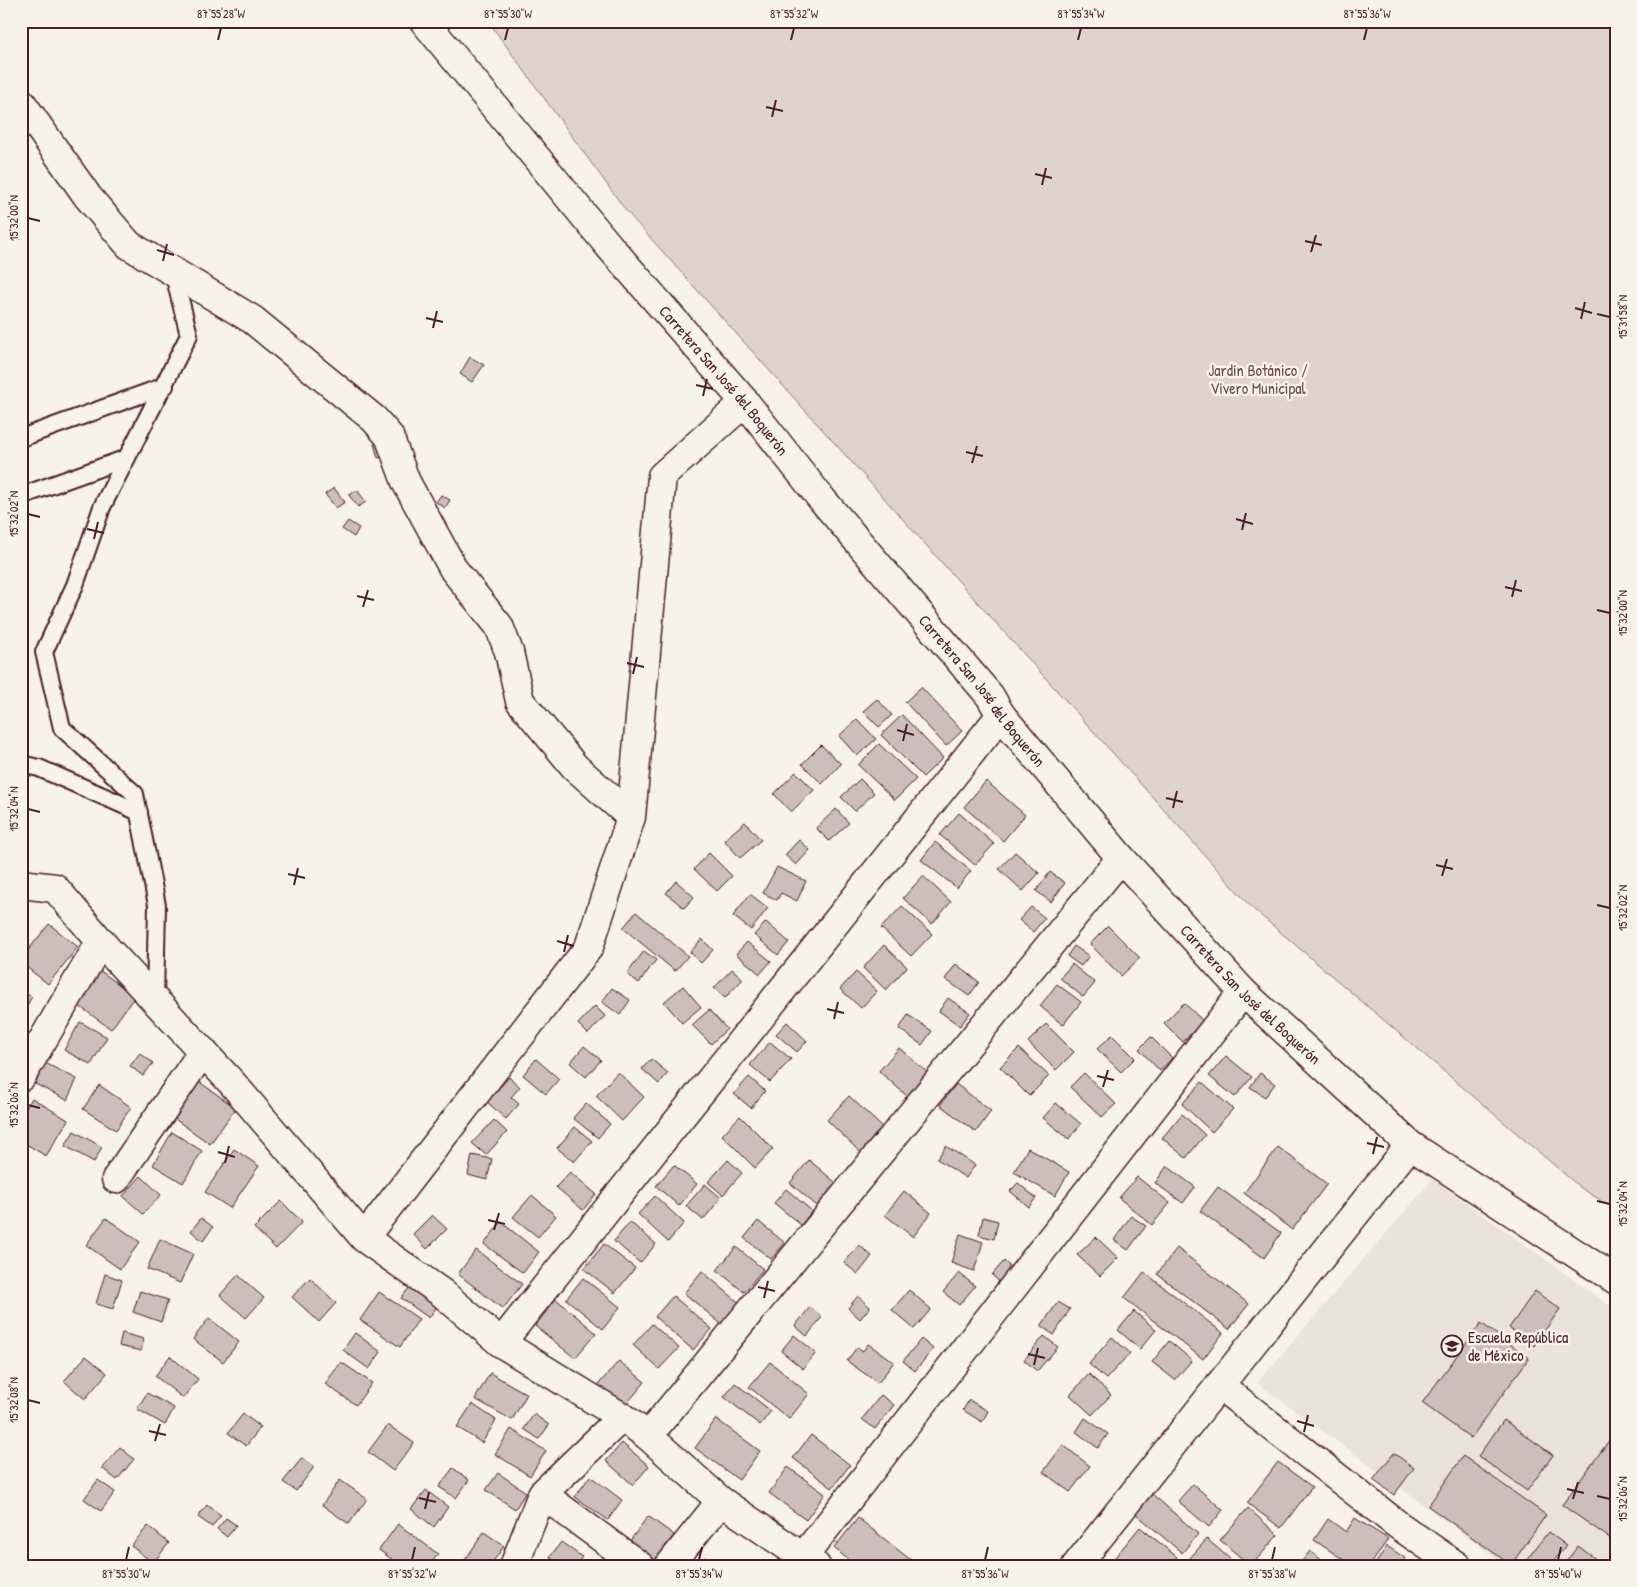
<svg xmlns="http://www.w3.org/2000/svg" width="1637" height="1587" font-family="'Patrick Hand',sans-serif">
<rect width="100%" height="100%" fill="#f7f3e8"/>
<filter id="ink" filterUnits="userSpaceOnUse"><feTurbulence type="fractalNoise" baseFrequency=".02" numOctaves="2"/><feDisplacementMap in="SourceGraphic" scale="10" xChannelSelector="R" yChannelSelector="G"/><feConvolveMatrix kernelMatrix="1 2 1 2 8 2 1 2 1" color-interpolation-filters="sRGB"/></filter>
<g filter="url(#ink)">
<!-- built -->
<path fill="#eae3da" d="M1433,1179L1616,1310V1566H1507L1257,1383Z"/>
<!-- green -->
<path fill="#ded4cc" stroke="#947a7c" d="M488,21H1616V1210L1581,1188L1252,908L627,212Z"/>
<!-- building -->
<path fill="#ccbfb9" stroke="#4a1f2b" d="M470,357L484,365L472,382L460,374Z
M385,441L388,455L378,458L374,444Z
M334,488L345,502L336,508L325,494Z
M357,490L366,502L358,507L349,495Z
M441,495L450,500L445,508L436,502Z
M348,521L359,528L354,537L342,529Z
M921,687L962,731L946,746L905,702Z
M877,699L892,715L879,727L863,711Z
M902,715L943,758L923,777L881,735Z
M857,719L876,739L857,756L839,736Z
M879,744L916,779L895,800L858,765Z
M821,745L841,764L822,784L802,764Z
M796,772L814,790L791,812L774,794Z
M860,779L874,793L855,811L841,797Z
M986,781L1025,815L1003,841L964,807Z
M836,809L849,823L829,841L816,828Z
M959,813L994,844L975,865L940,835Z
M745,822L761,840L740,858L724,840Z
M799,840L810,850L796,865L785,855Z
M935,842L971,871L957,888L921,860Z
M1015,852L1039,873L1023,891L999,869Z
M709,853L732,876L717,891L694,869Z
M777,867L806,881L797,901L781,893L777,900L763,893Z
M1050,872L1065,883L1051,902L1036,891Z
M923,876L951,902L932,924L903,898Z
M676,881L694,897L684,908L666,893Z
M750,894L768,908L751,930L733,916Z
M902,906L932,934L911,956L881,928Z
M1031,907L1045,918L1033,932L1019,920Z
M636,912L688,956L675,971L623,928Z
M766,922L789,942L778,955L754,935Z
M49,924L78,947L48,984L21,963V959Z
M1108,926L1140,958L1121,976L1090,944Z
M702,939L713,950L701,963L690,952Z
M747,942L771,961L760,974L736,954Z
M884,945L907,967L886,990L863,968Z
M1074,946L1089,956L1081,966L1067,956Z
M644,951L656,960L639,983L627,974Z
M956,964L979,982L969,996L945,979Z
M1072,964L1095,983L1083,997L1060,978Z
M732,969L743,979L725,998L714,988Z
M99,970L135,996L111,1029L75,1003Z
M856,972L877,991L861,1008L840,989Z
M1057,984L1081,1002L1063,1025L1040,1006Z
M683,986L701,1007L682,1023L664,1002Z
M612,988L630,1000L620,1015L602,1002Z
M21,991L32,997L21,1015Z
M948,998L970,1013L960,1026L939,1011Z
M1184,1003L1203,1021L1183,1042L1164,1023Z
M595,1006L605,1016L588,1034L578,1024Z
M709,1010L727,1029L711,1044L692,1025Z
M908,1015L932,1031L922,1045L899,1029Z
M80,1022L107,1037L91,1065L64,1050Z
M787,1022L807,1041L797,1052L776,1034Z
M1046,1024L1074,1052L1056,1070L1028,1042Z
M1112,1035L1135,1058L1121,1072L1097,1049Z
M1151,1037L1172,1058L1160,1071L1139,1049Z
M770,1042L791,1059L770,1082L750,1065Z
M584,1046L601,1060L586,1077L570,1063Z
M899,1048L928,1073L908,1097L879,1071Z
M1019,1048L1049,1076L1029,1096L1000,1067Z
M140,1053L153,1063L143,1076L130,1066Z
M1226,1056L1252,1077L1235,1097L1209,1076Z
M536,1059L559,1079L546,1094L523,1075Z
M651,1059L668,1073L659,1084L642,1069Z
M45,1063L77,1079L67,1100L35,1084Z
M618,1072L644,1097L622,1121L596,1096Z
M1084,1073L1116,1104L1102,1117L1070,1087Z
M1260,1073L1275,1084L1265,1097L1250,1087Z
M509,1077L520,1087L511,1097L519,1104L506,1119L487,1102Z
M749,1077L765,1091L751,1108L734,1094Z
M198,1081L236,1108L210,1144L172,1117Z
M1202,1082L1233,1109L1212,1132L1182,1104Z
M956,1084L991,1111L976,1132L940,1105Z
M99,1085L131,1107L116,1130L83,1109Z
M849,1096L884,1129L861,1153L827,1120Z
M32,1098L68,1120L46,1156L21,1141V1117Z
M586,1103L610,1124L598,1138L573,1118Z
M1056,1103L1081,1124L1069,1139L1043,1118Z
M1182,1114L1205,1135L1186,1158L1162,1138Z
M740,1116L773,1149L755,1168L722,1135Z
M494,1120L507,1132L486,1155L472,1143Z
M575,1127L592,1141L574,1162L557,1148Z
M74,1131L102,1147L94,1162L65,1146Z
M172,1132L202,1151L183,1183L153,1165Z
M946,1146L975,1165L966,1178L937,1159Z
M1278,1147L1327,1184L1292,1230L1244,1193Z
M1028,1148L1069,1172L1055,1196L1014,1172Z
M234,1149L259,1166L230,1208L205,1192Z
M472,1155L492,1159L487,1180L468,1175Z
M728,1160L742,1173L723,1195L708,1182Z
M809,1160L836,1183L817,1206L790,1183Z
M674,1165L697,1184L679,1206L656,1186Z
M1167,1166L1195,1187L1183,1203L1155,1183Z
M570,1172L596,1194L583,1210L556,1187Z
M141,1176L161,1195L143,1214L123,1196Z
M1137,1177L1170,1203L1152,1225L1119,1198Z
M1018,1183L1036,1198L1029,1207L1010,1191Z
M705,1184L721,1198L703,1220L686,1206Z
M1218,1187L1281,1233L1264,1258L1200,1211Z
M786,1189L812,1211L801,1225L774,1203Z
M904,1191L931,1213L913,1237L885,1215Z
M532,1195L556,1216L538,1237L513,1217Z
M655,1196L684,1223L668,1242L638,1214Z
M281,1201L302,1222L276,1249L254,1228Z
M432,1215L447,1229L427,1249L413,1234Z
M1131,1216L1146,1226L1128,1250L1114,1240Z
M983,1217L998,1221L994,1239L979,1235Z
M106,1218L140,1242L120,1269L86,1245Z
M201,1218L213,1227L203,1241L191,1231Z
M758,1221L785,1243L771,1259L744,1238Z
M501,1222L539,1252L523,1273L484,1244Z
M630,1222L656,1244L640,1263L614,1241Z
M960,1234L983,1242L974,1271L951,1263Z
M1096,1237L1118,1258L1100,1276L1077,1255Z
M160,1239L193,1254L180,1283L147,1269Z
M604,1244L635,1268L615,1293L584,1269Z
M859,1245L872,1256L858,1274L844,1263Z
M736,1247L763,1269L744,1292L717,1270Z
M1177,1248L1249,1304L1229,1329L1157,1274Z
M476,1250L522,1284L503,1309L458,1274Z
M1004,1261L1018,1274L1006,1288L992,1275Z
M702,1271L744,1307L726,1328L684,1293Z
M1144,1272L1223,1333L1203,1359L1124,1298Z
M959,1273L975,1286L959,1305L943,1292Z
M105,1274L122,1280L113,1309L96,1304Z
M238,1275L264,1298L246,1318L220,1295Z
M310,1278L336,1303L319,1322L292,1297Z
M583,1278L620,1307L603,1329L566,1299Z
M414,1282L440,1302L429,1318L401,1298Z
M909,1290L931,1309L914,1329L892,1310Z
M140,1291L168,1300L161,1322L133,1312Z
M1535,1291L1560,1309L1534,1346L1509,1328Z
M379,1292L419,1319L400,1347L360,1320Z
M673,1296L712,1329L693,1350L655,1317Z
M858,1296L870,1307L860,1319L848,1308Z
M556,1299L596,1333L575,1358L535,1326Z
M1058,1302L1070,1309L1054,1335L1041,1326Z
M810,1307L822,1317L807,1336L795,1326Z
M1134,1311L1156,1330L1140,1349L1118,1330Z
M209,1318L239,1342L223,1362L193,1339Z
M1481,1323L1529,1358L1471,1438L1422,1403Z
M652,1324L679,1348L659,1369L633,1345Z
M122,1333L144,1339L141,1351L119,1346Z
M355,1333L381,1352L369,1369L343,1350Z
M794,1335L816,1353L803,1369L781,1351Z
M1044,1336L1058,1347L1037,1371L1024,1360Z
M1112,1337L1130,1353L1106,1379L1089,1364Z
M921,1339L933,1349L915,1371L903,1361Z
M1169,1341L1192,1360L1175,1380L1152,1362Z
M868,1344L894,1362L878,1383L847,1361L857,1347L863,1351Z
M86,1356L107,1373L85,1399L64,1381Z
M170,1356L198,1379L183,1398L155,1376Z
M619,1361L645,1382L624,1407L598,1385Z
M341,1362L372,1383L356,1405L325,1384Z
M770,1362L809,1394L789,1419L749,1387Z
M490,1373L527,1394L512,1420L475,1399Z
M1089,1374L1111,1395L1092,1415L1070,1395Z
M735,1383L771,1411L760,1425L724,1397Z
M147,1393L174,1408L165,1425L137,1409Z
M881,1395L894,1405L875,1429L862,1419Z
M969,1400L988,1411L982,1422L963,1410Z
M472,1404L496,1420L482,1443L457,1427Z
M243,1414L261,1427L246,1446L228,1433Z
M534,1414L549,1425L539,1439L524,1429Z
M1085,1418L1108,1434L1098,1448L1076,1432Z
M716,1419L760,1451L739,1480L695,1448Z
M1504,1420L1553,1455L1527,1491L1478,1456Z
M388,1425L414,1443L393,1471L368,1452Z
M511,1429L546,1451L530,1476L495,1454Z
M1616,1431V1532L1611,1539L1562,1505Z
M811,1435L850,1465L832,1488L793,1458Z
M622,1443L649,1466L633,1485L606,1461Z
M1063,1445L1090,1466L1070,1492L1043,1472Z
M120,1447L134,1459L117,1480L102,1468Z
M1394,1453L1414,1468L1394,1495L1373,1480Z
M1463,1456L1546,1515L1511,1565L1428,1506Z
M302,1458L314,1467L296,1491L283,1482Z
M1278,1462L1312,1487L1281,1528L1247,1503Z
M788,1467L825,1494L806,1520L769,1493Z
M453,1468L469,1480L456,1498L439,1487Z
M498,1473L526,1492L515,1509L486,1490Z
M590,1476L622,1500L608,1520L575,1497Z
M98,1480L115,1492L101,1511L84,1499Z
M340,1480L367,1499L349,1524L322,1505Z
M1193,1484L1223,1510L1209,1527L1178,1501Z
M426,1490L448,1507L434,1527L411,1509Z
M1152,1494L1198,1534L1182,1553L1135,1513Z
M207,1505L221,1515L212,1527L198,1517Z
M1248,1508L1278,1535L1251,1566L1220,1540Z
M648,1516L674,1535L655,1560L629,1542Z
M226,1518L236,1525L227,1537L217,1529Z
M858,1518L912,1561L908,1566H856L834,1548Z
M1355,1518L1388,1539L1370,1566H1353L1314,1540L1328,1519L1346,1532Z
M398,1524L438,1554L429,1566H401L379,1550Z
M148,1526L169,1543L153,1563L131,1546Z
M1140,1527L1177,1557L1169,1566H1116L1111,1562Z
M484,1532L504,1546L490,1566H473L465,1560Z
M1548,1532L1566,1545L1550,1566H1522Z
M1207,1539L1238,1566H1197L1189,1559Z
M561,1542L582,1557L576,1566H561L550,1557Z
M1387,1546L1405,1558L1400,1566H1374Z
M1578,1546L1605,1566H1563Z
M1310,1551L1327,1564L1326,1566H1298Z
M705,1557L717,1566H699Z
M779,1559L789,1566H774Z
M603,1560L612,1566H599Z"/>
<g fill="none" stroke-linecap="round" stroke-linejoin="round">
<!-- service casing -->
<g stroke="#4a1f2b" stroke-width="20">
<path id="service" d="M21,438L165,386
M21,496L127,458
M21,764L39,768L139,812
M155,1000L157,905L135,794L62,728L44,652L75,585L102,507L189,335L173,271"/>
</g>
<!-- minor casing -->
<g stroke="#4a1f2b" stroke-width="31">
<path id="minor" d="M21,102L88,197L129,245L253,320L374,419L389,436L406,482L454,570L499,626L509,652L520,701L575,767L631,817
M21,884L55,888L108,950L233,1084L364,1238L442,1293L501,1343L622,1417L648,1436L721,1501L816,1566
M21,1077L101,941
M116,1179L203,1051
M364,1238L589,947L631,817L662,476L745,402
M501,1343L1001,715
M1219,1385L1398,1525L1457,1566
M648,1436L1121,858
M542,1494L640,1566
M804,1556L1243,992
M514,1566L542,1494L622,1417
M669,1566L721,1501
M1076,1566L1410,1145"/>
</g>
<!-- tertiary casing -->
<g stroke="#4a1f2b" stroke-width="31">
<g id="tertiary">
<path id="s1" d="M424,21L609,246L745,402L820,497L990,696L1001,715L1121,858L1243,992L1410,1145L1616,1280"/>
</g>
</g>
<!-- service -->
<use href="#service" stroke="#f7f3e8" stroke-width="16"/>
<!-- minor -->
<use href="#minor" stroke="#f7f3e8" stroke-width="28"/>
<!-- tertiary -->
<use href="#tertiary" stroke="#f7f3e8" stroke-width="28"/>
</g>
</g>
<!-- ticks -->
<path fill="none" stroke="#4a1f2b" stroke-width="2" d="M218,40L221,28M505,40L508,28M791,40L794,28M1078,40L1081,28M1364,40L1367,28M766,107L783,111M772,117L776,100M1035,174L1052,178M1042,185L1046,168M28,218L40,221M1305,241L1322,245M157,250L174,255M1311,252L1316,235M163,261L167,244M1575,308L1592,313M1597,314L1610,317M426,318L443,322M1581,319L1585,302M433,328L437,311M696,385L713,389M703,396L707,379M966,452L983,456M972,463L977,446M28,514L40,517M1236,519L1253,524M87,529L104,533M1242,530L1246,513M94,539L98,522M1505,587L1522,591M357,596L374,600M1512,597L1516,580M363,607L368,590M1597,610L1610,613M627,663L644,667M633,674L637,657M897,730L914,735M903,741L907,724M1166,798L1183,802M1173,808L1177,791M28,809L40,812M1436,865L1453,869M288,874L305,878M1442,876L1447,859M294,885L298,868M1597,905L1610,908M557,941L574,946M564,952L568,935M827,1009L844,1013M834,1019L838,1002M1097,1076L1114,1080M1103,1087L1108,1070M28,1105L40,1108M1367,1143L1384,1147M218,1152L235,1157M1373,1154L1377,1137M225,1163L229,1146M1597,1201L1610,1204M488,1220L505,1224M494,1230L499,1213M758,1287L775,1291M764,1298L768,1281M1028,1354L1045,1358M1034,1365L1038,1348M28,1400L40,1403M1297,1421L1314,1426M149,1431L166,1435M1304,1432L1308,1415M155,1441L160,1424M1567,1489L1584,1493M1597,1496L1610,1499M419,1498L436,1502M1573,1499L1578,1482M425,1509L429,1492M126,1560L129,1547M412,1560L415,1547M699,1560L702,1547M985,1560L988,1547M1272,1560L1275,1547M1558,1560L1561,1547"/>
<!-- icons -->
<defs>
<g id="school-ring" transform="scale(1.125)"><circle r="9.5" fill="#f7f3e8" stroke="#4a1f2b" stroke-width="1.5"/><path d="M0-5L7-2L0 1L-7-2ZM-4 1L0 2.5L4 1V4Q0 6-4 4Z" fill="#4a1f2b"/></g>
</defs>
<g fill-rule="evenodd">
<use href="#school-ring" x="1452" y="1346"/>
</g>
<g text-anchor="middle" stroke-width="5" stroke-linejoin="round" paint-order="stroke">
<!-- park labels -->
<g font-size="16" fill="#6f4c53" stroke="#f7f3e8">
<text x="1258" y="376">Jardín Botánico /<tspan x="1258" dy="18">Vivero Municipal</tspan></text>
</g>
<!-- street labels -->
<g font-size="16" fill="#4a1f2b" stroke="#f7f3e8">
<text dy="6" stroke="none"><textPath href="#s1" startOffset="468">Carretera San José del Boquerón</textPath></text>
<text dy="6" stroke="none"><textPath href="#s1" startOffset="872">Carretera San José del Boquerón</textPath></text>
<text dy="6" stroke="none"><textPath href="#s1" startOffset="1278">Carretera San José del Boquerón</textPath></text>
</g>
<!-- poi labels -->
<g font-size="16" fill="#4a1f2b" stroke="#f7f3e8" text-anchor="start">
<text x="1468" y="1343">Escuela República<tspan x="1468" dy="18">de México</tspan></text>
</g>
</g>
<!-- margin -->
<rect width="1637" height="1587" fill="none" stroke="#f7f3e8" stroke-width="55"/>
<rect x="28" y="28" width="1582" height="1532" fill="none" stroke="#4a1f2b" stroke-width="2"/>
<g font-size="12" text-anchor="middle" fill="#4a1f2b">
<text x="221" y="18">87°55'28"W</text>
<text x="508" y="18">87°55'30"W</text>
<text x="794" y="18">87°55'32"W</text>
<text x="1081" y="18">87°55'34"W</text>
<text x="1367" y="18">87°55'36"W</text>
<text transform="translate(14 218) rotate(-90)" y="4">15°32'00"N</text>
<text transform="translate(1623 317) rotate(-90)" y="4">15°31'58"N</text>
<text transform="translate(14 514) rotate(-90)" y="4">15°32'02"N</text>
<text transform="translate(1623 613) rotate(-90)" y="4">15°32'00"N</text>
<text transform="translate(14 809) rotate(-90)" y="4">15°32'04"N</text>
<text transform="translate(1623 908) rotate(-90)" y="4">15°32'02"N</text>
<text transform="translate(14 1105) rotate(-90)" y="4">15°32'06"N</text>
<text transform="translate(1623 1204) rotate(-90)" y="4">15°32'04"N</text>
<text transform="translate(14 1400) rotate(-90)" y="4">15°32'08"N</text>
<text transform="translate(1623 1499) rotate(-90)" y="4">15°32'06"N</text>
<text x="126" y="1578">87°55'30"W</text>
<text x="412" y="1578">87°55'32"W</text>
<text x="699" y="1578">87°55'34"W</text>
<text x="985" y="1578">87°55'36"W</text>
<text x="1272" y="1578">87°55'38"W</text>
<text x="1558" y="1578">87°55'40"W</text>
</g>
</svg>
